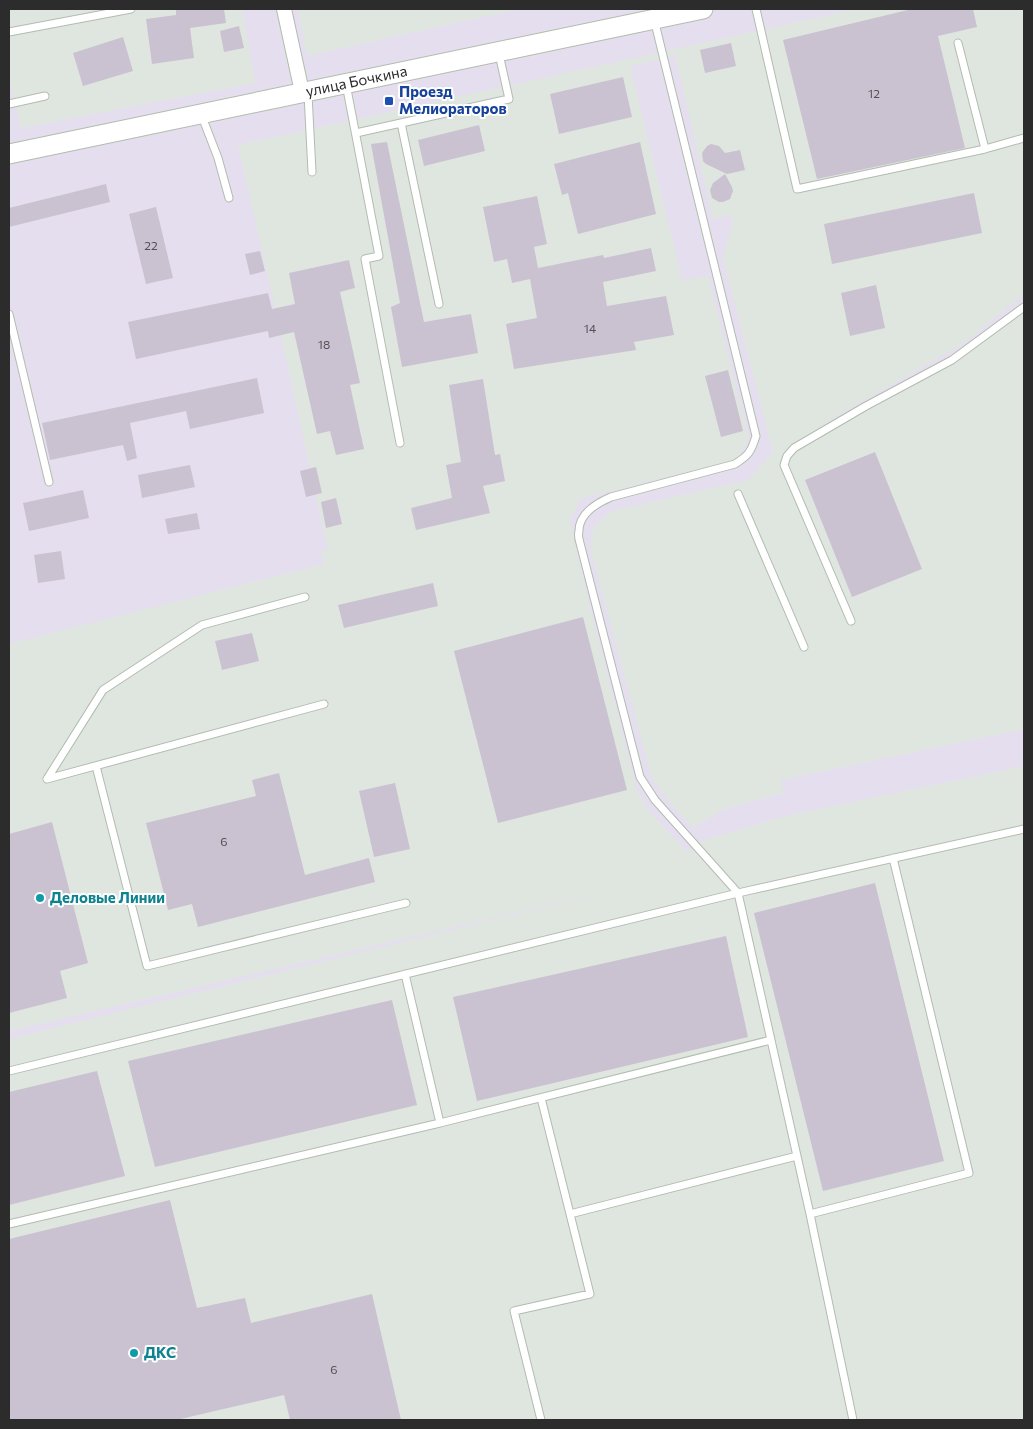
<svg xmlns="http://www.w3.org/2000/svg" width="1033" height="1429" font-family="Commissioner,sans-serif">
<rect width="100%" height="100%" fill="#e5deee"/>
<!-- industrial -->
<path fill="#dfe6e0" d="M9,9H242L255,83L21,128L11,85H9Z
M298,9H519L307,56Z
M857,9H1024V294L963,344L806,433L967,347L1024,300V729L781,780L784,793L722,810L693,828L672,805L652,779L590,548L594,526L612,511L748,480L773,452L723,258L733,221L731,215L713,219L675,55L630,66L682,280L708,276L749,439L737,459L580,499L570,520L587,596L637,791L649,811L687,852L704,840L786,816L1024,766V1420H9V1039L634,885L9,1031V644L324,564L321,551L328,550L268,277L238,145Z"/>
<!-- building -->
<path fill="#cac2d0" d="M176,9H224L226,23L190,28L194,58L152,64L146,19L176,15Z
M912,9H973L977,27L938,36L965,148L817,179L783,40Z
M239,26L244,48L224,52L220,31Z
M123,37L133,71L83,86L73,53Z
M731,43L736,66L705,73L700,50Z
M623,77L632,117L559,134L550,94Z
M479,125L485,151L424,166L418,140Z
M387,142L424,322L471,314L478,353L402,367L391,307L400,303L371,144Z
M640,142L656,214L578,234L568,193L562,195L554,164Z
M711,144L719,146L725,153L740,150L745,170L727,174L706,164L703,161L702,153L707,146Z
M725,174L732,187L733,191L730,199L723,202H719L712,198L710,190L713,183Z
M106,184L110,202L9,227V208Z
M974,193L982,233L832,264L824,224Z
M537,196L547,244L534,247L538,268L603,255L604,258L651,248L656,271L603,282L607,306L666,296L674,335L634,342L636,350L514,369L506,324L537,318L530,279L512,283L507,259L494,262L483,207Z
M156,207L173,278L146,284L129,214Z
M260,251L265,271L250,275L245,254Z
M349,260L355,288L340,292L360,383L350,385L364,449L336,455L330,431L317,434L294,332L269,338L268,331L136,359L128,322L268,293L272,309L295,304L289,273Z
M876,285L885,328L850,336L841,293Z
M728,370L743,431L721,437L705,376Z
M257,378L264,413L190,429L186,411L130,423L137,458L127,461L123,445L50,460L42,423Z
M483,379L495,455L500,454L505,481L483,486L490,513L416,530L411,508L452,498L446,465L461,462L449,385Z
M875,452L922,569L852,597L805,480Z
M190,465L195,487L142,498L138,475Z
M316,467L322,493L306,497L300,471Z
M83,490L89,518L29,531L23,503Z
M336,498L342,524L326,528L321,502Z
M197,513L200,529L168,534L165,519Z
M61,551L65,579L38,583L34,555Z
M433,583L438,606L344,628L338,605Z
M583,617L627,790L498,823L454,651Z
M252,633L259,661L222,670L215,641Z
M279,773L305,875L369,858L375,882L198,927L192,904L168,910L146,823L256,796L252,780Z
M395,783L410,849L374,857L359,791Z
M52,822L88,963L60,971L67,998L9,1013V834Z
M875,883L944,1161L823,1191L754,913Z
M726,936L748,1037L477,1101L453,997Z
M392,1000L417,1105L155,1167L128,1061Z
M97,1071L125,1176L9,1205V1092Z
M170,1200L197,1308L245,1298L251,1323L372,1294L401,1420H290L284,1395L176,1420H9V1239Z"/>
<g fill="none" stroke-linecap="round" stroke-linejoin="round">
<!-- lane casing -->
<g stroke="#b2bcae" stroke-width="9">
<path id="lane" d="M756,9L797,189L985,149L1024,138
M654,19L756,436C751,452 749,455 735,464L611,497C597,503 579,514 579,531C578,535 579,540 580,543L640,777L655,800L738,893L810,1214L853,1420
M9,32L131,9
M958,43L985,149
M346,84L379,256L365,259L400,443
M308,94L312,172
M9,104L45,96
M201,114L218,158L229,198
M401,123L439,304
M356,133L509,99L499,54
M9,314L49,482
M738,494L804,647
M851,621L784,465L787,456L794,448L866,406L952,360L1024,307
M96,766L147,966L406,903
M47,779L103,690L202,625L305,597
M47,779L324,704
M405,974L440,1123L771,1040
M9,1071L738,893L1024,829
M570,1214L797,1156
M810,1214L969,1173L893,858
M9,1224L440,1123
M541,1420L514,1311L590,1294L541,1098"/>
</g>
<!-- street casing -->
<g stroke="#b2bcae" stroke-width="16">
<path id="street" d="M284,9L302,92"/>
</g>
<!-- secondary casing -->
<g stroke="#b2bcae" stroke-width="21">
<g id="secondary">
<path id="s1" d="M9,154L703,9"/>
</g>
</g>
<!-- lane -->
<use href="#lane" stroke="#fff" stroke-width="7"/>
<!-- street -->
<use href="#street" stroke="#fff" stroke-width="14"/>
<!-- secondary -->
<use href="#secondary" stroke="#fff" stroke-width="19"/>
</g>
<!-- markers -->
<rect fill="#1a4fb4" stroke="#fff" stroke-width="2" x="384" y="96" width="10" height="10" rx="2.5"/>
<g fill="#0f9aa8" stroke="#fff" stroke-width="2">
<circle cx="40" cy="898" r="5"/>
<circle cx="134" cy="1353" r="5"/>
</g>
<g text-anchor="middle" stroke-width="4" stroke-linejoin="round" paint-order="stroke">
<!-- number labels -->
<g font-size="12" fill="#545255">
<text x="874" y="98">12</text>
<text x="151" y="250">22</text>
<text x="590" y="333">14</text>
<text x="324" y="349">18</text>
<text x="224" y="846">6</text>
<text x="334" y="1374">6</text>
</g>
<!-- street labels -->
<g font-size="15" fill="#2c2c2c" stroke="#fff">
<text dy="5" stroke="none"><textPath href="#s1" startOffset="355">улица Бочкина</textPath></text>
</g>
<!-- transit labels -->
<g font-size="15" font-weight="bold" fill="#164399" stroke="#fff" text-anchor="start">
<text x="399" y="97">Проезд<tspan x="399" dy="17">Мелиораторов</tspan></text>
</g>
<!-- culture labels -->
<g font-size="15" font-weight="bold" fill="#0d838f" stroke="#fff" text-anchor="start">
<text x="50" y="903">Деловые Линии</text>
<text x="144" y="1358">ДКС</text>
</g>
</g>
<!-- border -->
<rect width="1033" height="1429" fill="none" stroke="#2c2c2c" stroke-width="20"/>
</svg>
